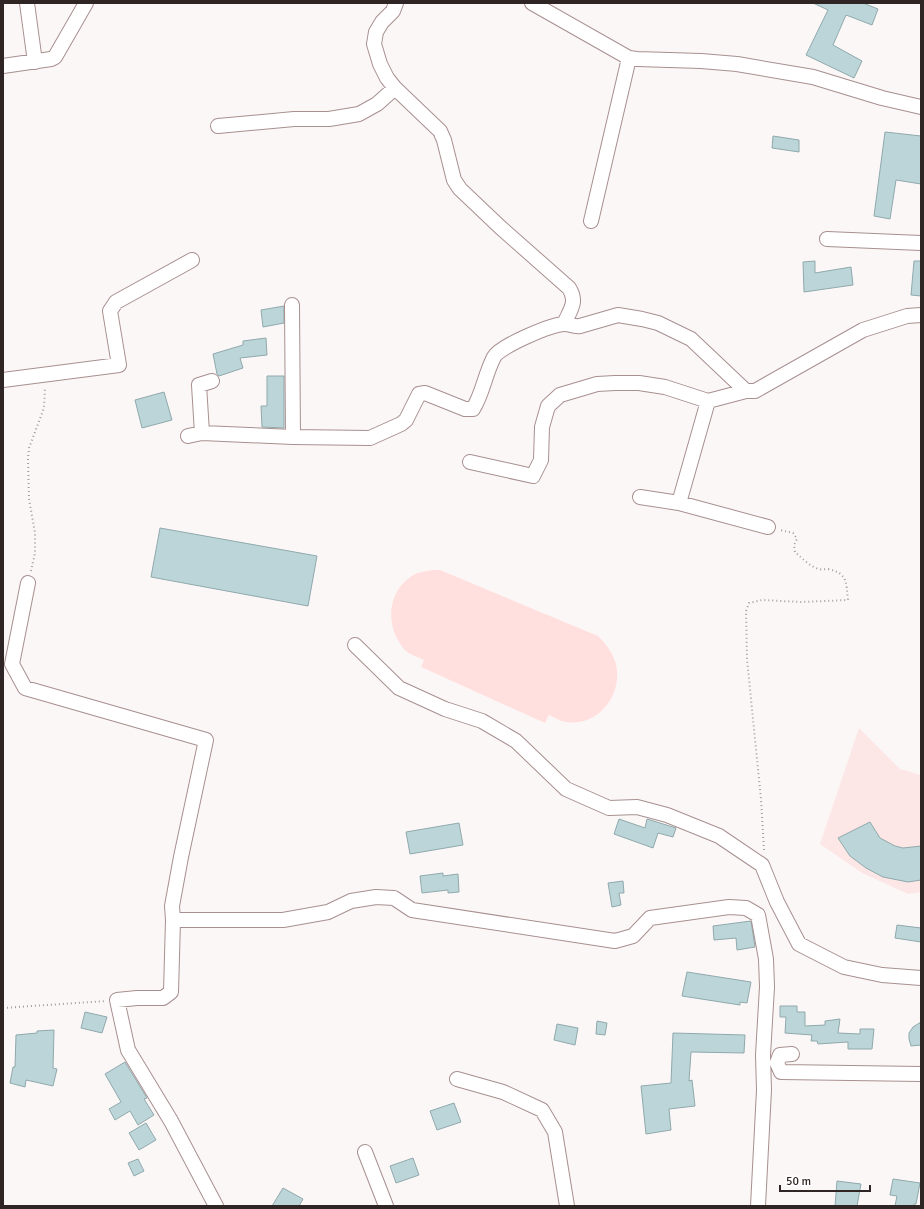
<svg xmlns="http://www.w3.org/2000/svg" width="924" height="1209" font-family="Signika,sans-serif">
<rect width="100%" height="100%" fill="#fcf7f7"/>
<!-- built -->
<path fill="#fce7e6" d="M859,728L900,769L921,775V892L908,894L862,873L820,844Z"/>
<!-- green -->
<path fill="#ffe0de" d="M432,570H440L598,636C606,644 613,653 616,664C623,694 599,727 566,722C560,721 555,718 549,715L545,723L421,667L424,660C418,657 411,655 407,652C404,650 401,645 399,642C386,621 389,593 409,578C416,572 424,572 432,570Z"/>
<!-- building -->
<path fill="#bbd5d8" stroke="#90a9ac" d="M813,3H863L878,9L872,25L846,15L833,45L862,61L854,78L806,55L828,10Z
M885,132L921,136V184L896,180L890,219L874,216Z
M773,136L799,140V152L772,148Z
M815,261V273L851,267L853,285L804,292L803,262Z
M914,261H921V296L911,295Z
M284,306V323L263,327L261,310Z
M266,338L267,355L240,358L243,368L219,376L217,374L213,354L243,345V341Z
M267,376H284V428L262,427L261,406H267Z
M164,392L172,420L142,428L135,400Z
M160,528L317,556L308,606L151,577Z
M619,819L645,828L647,819L676,828L673,837L658,833L653,848L614,834Z
M870,822L880,838L895,846L903,848L921,846V880L908,882L883,877L866,868L850,856L838,838Z
M459,823L463,845L410,854L406,832Z
M443,873V876L458,874L459,892L448,893V890L422,893L420,876Z
M623,881L624,893H619L621,905L612,907L608,883Z
M751,921L755,947L737,950L736,938L714,940L713,926Z
M897,925L921,928V942L895,938Z
M687,972L751,982L747,1003L740,1002V1005L682,996Z
M780,1006H797V1012H805V1026L825,1025V1021L840,1019L838,1033L860,1034V1029H874L872,1049H848V1042L818,1044L817,1041H811L812,1035L785,1033L786,1017H780Z
M85,1012L107,1017L102,1033L81,1028Z
M597,1021L607,1023L605,1035L596,1034Z
M921,1022V1045L911,1046L909,1039V1033L913,1027Z
M557,1024L578,1028L575,1045L554,1040Z
M54,1030L53,1068L57,1069L53,1086L26,1080L25,1087L10,1083L13,1067H15L16,1035L37,1033V1031Z
M673,1033L745,1035L744,1053L691,1052L689,1081L692,1080L695,1106L669,1109L671,1130L646,1134L641,1086L671,1083Z
M125,1062L147,1098L144,1099L154,1115L138,1125L130,1111L115,1120L109,1109L121,1102L105,1074Z
M454,1103L461,1122L437,1130L430,1111Z
M146,1123L156,1140L139,1150L129,1133Z
M413,1158L419,1175L396,1183L390,1166Z
M138,1159L144,1171L134,1176L128,1163Z
M893,1179L920,1183L916,1204H914V1206H895L897,1196L890,1195Z
M837,1181L861,1184L857,1206H835Z
M283,1188L303,1199L299,1206H272Z"/>
<g fill="none" stroke-linecap="round" stroke-linejoin="round">
<!-- minor casing -->
<g stroke="#a7908f" stroke-width="16">
<path id="minor" d="M27,3L35,62
M396,3L393,11L382,22L376,32L374,44L380,64L387,78L395,88L440,131L444,140L454,180L460,189L500,227L569,288C578,302 570,310 564,324
M532,3L629,58L637,59L701,61L737,64L813,77L882,98L921,107
M3,66L51,59L55,57L86,3
M218,126L294,119H329L359,114L377,104L395,88
M591,221L629,58
M827,239L921,243
M292,305L293,437L370,438L401,424L406,420L419,394L425,393L465,409H473C483,393 485,374 494,357C500,346 552,324 565,324C570,324 574,327 580,326L618,315L642,319L658,323L691,339L746,391
M3,380L119,365L110,311L116,302L192,260
M202,433L199,385L212,381
M188,436L202,433L293,437
M470,462L533,476L541,460L542,427L548,406L560,395L597,384L615,383H639L665,387L708,401L746,391H755L863,330L907,316L921,315
M640,497L679,503L768,527
M679,503L708,401
M28,583L12,664L25,688L206,740L181,857L172,906L173,920
M355,645L399,688L445,709L482,721L516,741L566,789L609,808L637,807L667,815L719,836L762,865L777,902L799,944L844,967L882,975L921,978
M792,1054L780,1055L777,1063L781,1072L921,1074
M457,1079L503,1092L542,1110L555,1132L567,1206
M365,1152L386,1206
M216,1206L171,1121L128,1050L117,1000L137,998H163L171,992L173,920H283L328,912L351,901L376,897L394,898L412,910L615,941L633,936L650,918L729,907L746,908L758,915L766,959L767,987L763,1055L764,1090L758,1206"/>
</g>
<!-- path -->
<path stroke="#a39c9c" stroke-width="2" stroke-dasharray="1 3" stroke-linecap="butt" d="M31,571L35,553V533L29,499L28,459L29,448L44,408L45,387
M764,850L761,799L747,659L746,611L749,603L762,600L801,602L848,600C846,583 848,573 828,569C825,569 822,570 819,569C810,567 802,558 795,552L794,545L797,539L793,533L780,530
M3,1008L106,1001"/>
<!-- minor -->
<use href="#minor" stroke="#fff" stroke-width="14"/>
</g>
<!-- border -->
<rect width="924" height="1209" fill="none" stroke="#2e2524" stroke-width="8"/>
<!-- scale -->
<path d="M780 1185v6h90v-6" fill="none" stroke="#2e2524" stroke-width="2"/>
<text x="786" y="1185" font-size="12" fill="#2e2524" stroke="#ffffff" stroke-width="3" paint-order="stroke">50 m</text>
</svg>
